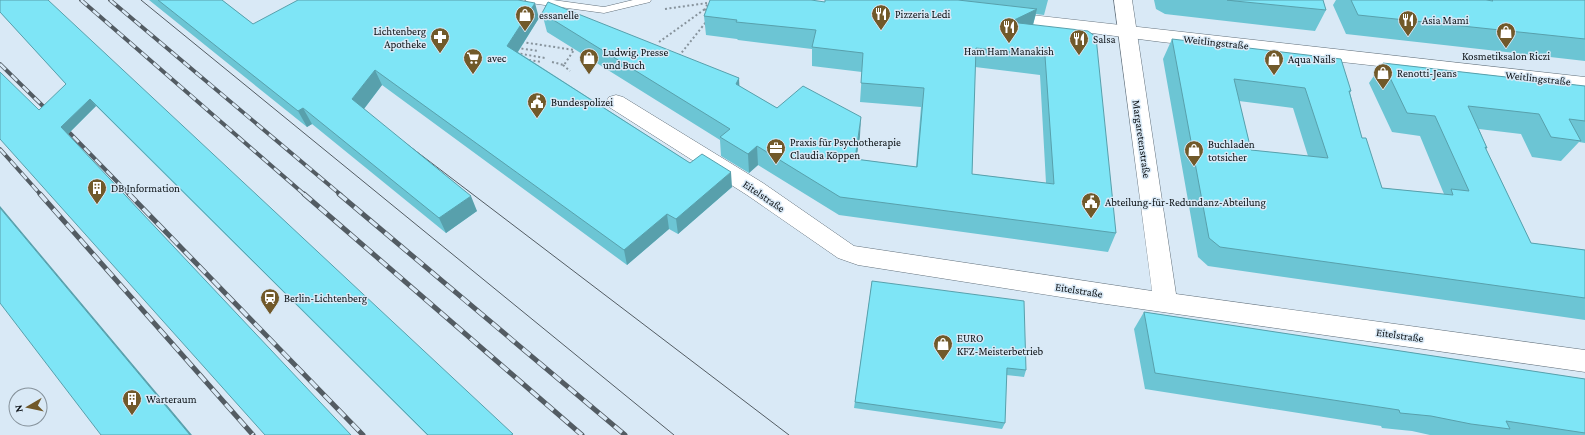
<svg xmlns="http://www.w3.org/2000/svg" width="1585" height="435" font-family="'Crimson Pro',serif">
<rect width="100%" height="100%" fill="#d9e9f6"/>
<g fill="none" stroke-linecap="round" stroke-linejoin="round">
<!-- service casing -->
<g stroke="#63717c" stroke-width="1">
<path id="service" d="M525,0H553L604,7L633,0H651L650,2L604,13L530,3Z"/>
</g>
<!-- minor casing -->
<g stroke="#63717c" stroke-width="1">
<path id="minor" d="M1114,0H1132L1176,294L1585,350V372L1099,303L858,265L838,258L747,195L609,107L606,102L609,97L616,95L623,97L763,183L854,246L1152,291Z"/>
</g>
<!-- tertiary casing -->
<g stroke="#63717c" stroke-width="1">
<path id="tertiary" d="M1004,12L1585,77V89L1162,42L998,21L995,17L998,13Z"/>
</g>
<!-- path -->
<path stroke="#87939c" stroke-width="2" stroke-dasharray="2 2.5" stroke-linecap="butt" d="M665,9L707,3
M706,15L705,9L708,3
M522,42L574,50L564,65L552,62
M659,42L705,9
M517,48L539,51
M516,53L545,58
M679,56L706,22
M529,60L542,62
M563,65L570,71"/>
<!-- service -->
<use href="#service" fill="#fff" fill-rule="evenodd"/>
<!-- minor -->
<use href="#minor" fill="#fff" fill-rule="evenodd"/>
<!-- tertiary -->
<use href="#tertiary" fill="#fff" fill-rule="evenodd"/>
<!-- tram -->
<path stroke="#535c63" stroke-width="1" d="M141,0L674,435
M404,142L789,435"/>
<!-- rail-far1 casing -->
<g stroke="#535c63" stroke-width="4">
<path id="rail-far1" d="M81,0L305,195
M110,0L341,195
M0,64L51,114
M62,125L130,195
M0,149L41,195"/>
</g>
<!-- rail casing -->
<g stroke="#535c63" stroke-width="5">
<path id="rail" d="M40,194L253,435
M129,194L363,435
M304,194L582,435
M339,194L625,435"/>
</g>
<!-- rail-far1 -->
<use href="#rail-far1" stroke="#d9e9f6" stroke-width="2.5" stroke-dasharray="8" stroke-linecap="butt"/>
<!-- rail -->
<use href="#rail" stroke="#d9e9f6" stroke-width="3.5" stroke-dasharray="10" stroke-linecap="butt"/>
</g>
<!-- wall -->
<path fill="#6cc5d4" fill-rule="evenodd" d="M0,0L513,434V435H427L96,106L68,134L66,84L0,12Z
M149,0H222L253,24L539,18L518,52L690,163L732,187L678,234L669,229L627,265L382,85L364,109L477,211L446,233L312,124L307,127Z
M825,0H1048L1044,15L1036,14L1033,25L1116,233L1108,252L839,215L758,165L749,173L721,156L720,140L547,32L542,13L739,78V86L777,108L860,136L856,159L916,167L921,107L860,102L862,72L812,66V49L738,40L737,39L706,35L704,16L825,2ZM975,67L1040,75L1046,183L972,174Z
M1154,0H1323L1326,10L1315,31L1165,14L1156,9Z
M1336,0H1585V61L1346,34L1333,5Z
M1172,39L1351,91L1350,93L1362,138L1382,188L1444,194L1420,136L1392,132L1369,83L1383,63L1585,86V143L1579,142L1561,161L1532,157L1521,134L1479,129L1487,148L1486,149L1531,243L1585,250V320L1208,266L1198,257L1163,59ZM1239,101L1293,108L1308,156L1251,150Z
M872,281L1026,370L1024,377L1006,375L1005,423L1002,429L854,408Z
M1144,312L1585,379V435H1430L1412,431L1382,428L1381,426L1145,389L1134,329Z"/>
<!-- shaded-wall -->
<path fill="#58a0ac" d="M535,3L539,18L512,61L507,46Z
M1037,9L1032,28L1010,22Z
M375,70L382,85L360,114L352,99Z
M739,78L740,97L736,84Z
M90,99L96,106L68,134L61,127Z
M303,108L312,124L307,127L298,111Z
M861,117L860,136L853,178L855,159Z
M757,146L758,165L749,173L748,154Z
M731,172L732,187L678,234L676,219Z
M471,196L477,211L446,233L439,218Z
M0,206L192,435H190L0,208Z
M667,214L669,229L627,265L624,250Z"/>
<!-- building -->
<path fill="#7ee5f6" stroke="#58a0ac" fill-rule="evenodd" d="M0,0H48L513,434L511,435H428L90,99L61,127L351,435H265L0,139V72L39,110L66,84L0,12Z
M158,0H222L253,24L298,0H518L535,3L507,46L690,163L702,154L731,172L676,219L667,214L624,250L375,70L352,99L471,196L439,218L303,108L298,111Z
M710,0H811L825,2V0H958L1037,9L1010,22L1088,31L1096,37L1116,233L840,197L757,146L748,154L720,137L730,129L542,13L548,2L739,78L736,84L777,108L803,86L861,117L855,159L917,167L924,88L861,83L863,53L812,47L816,30L736,22L737,20L704,16ZM976,48L1045,56L1054,184L972,174Z
M1227,0H1323L1326,10L1235,1Z
M1351,0H1486L1493,1L1492,0H1585V39L1358,15Z
M1172,39L1341,59L1351,91H1349L1362,138H1366L1382,188L1453,195L1451,189L1469,191L1435,116L1407,113L1383,63L1585,86V121L1569,119L1581,141L1551,137L1539,114L1468,106L1487,148L1485,147L1531,243L1585,250V298L1220,247L1209,238ZM1234,79L1305,88L1328,158L1251,150Z
M0,208L190,435H101L0,303Z
M872,281L1024,301L1026,370L1007,368L1005,423L855,402Z
M1144,312L1585,379V433L1506,421L1510,429L1471,424L1431,416L1400,413L1399,410L1155,373Z"/>
<!-- icons -->
<defs>
<g id="restaurant-pin" transform="scale(1)"><path d="M0 17L-7.5 6A9.5 9.5 0 1 1 7.5 6Z" fill="#71592a" stroke="#d9e9f6"/><path d="M-5-6h1v4h1v-4h1v4h1v-4h1v5L-1.5 .5V6h-2V.5L-5-1ZM5-6V6H3V1.5H1.5Q1.5-4 5-6Z" fill="#fff"/></g>
<g id="shop-pin" transform="scale(1)"><path d="M0 17L-7.5 6A9.5 9.5 0 1 1 7.5 6Z" fill="#71592a" stroke="#d9e9f6"/><path d="M-5-2.5h2.3a2.7 3.5 0 0 1 5.4 0H5L5.5 6h-11ZM-1.5-2.5h3a1.5 2.3 0 0 0-3 0Z" fill="#fff"/></g>
<g id="pharmacy-pin" transform="scale(1)"><path d="M0 17L-7.5 6A9.5 9.5 0 1 1 7.5 6Z" fill="#71592a" stroke="#d9e9f6"/><path d="M-2-6h4v4h4v4h-4v4h-4v-4h-4v-4h4Z" fill="#fff"/></g>
<g id="supermarket-pin" transform="scale(1)"><path d="M0 17L-7.5 6A9.5 9.5 0 1 1 7.5 6Z" fill="#71592a" stroke="#d9e9f6"/><path d="M-6-5.5h2.5l.6 2H6L4.5 2H-2.5L-4.4-4H-6ZM-1.5 3.2a1.3 1.3 0 1 0 .1 0ZM3 3.2a1.3 1.3 0 1 0 .1 0Z" fill="#fff"/></g>
<g id="civic-pin" transform="scale(1)"><path d="M0 17L-7.5 6A9.5 9.5 0 1 1 7.5 6Z" fill="#71592a" stroke="#d9e9f6"/><path d="M-.6-6.5H3V-4.5H.6V-3L4-1V1h2V6H-6V1h2V-1L-.6-3ZM-1.2 2.5V6h2.4V2.5Z" fill="#fff"/></g>
<g id="office-pin" transform="scale(1)"><path d="M0 17L-7.5 6A9.5 9.5 0 1 1 7.5 6Z" fill="#71592a" stroke="#d9e9f6"/><path d="M-6-3h4V-5.5h4V-3h4V5H-6ZM-1-4.5V-3h2v-1.5ZM-6 0V1H6V0Z" fill="#fff"/></g>
<g id="building-pin" transform="scale(1)"><path d="M0 17L-7.5 6A9.5 9.5 0 1 1 7.5 6Z" fill="#71592a" stroke="#d9e9f6"/><path d="M-4-6H4V6H1V3H-1V6H-4ZM-2.5-4.3h1.7v1.8h-1.7ZM.8-4.3h1.7v1.8H.8ZM-2.5-1h1.7V.8h-1.7ZM.8-1h1.7V.8H.8Z" fill="#fff"/></g>
<g id="station-pin" transform="scale(1)"><path d="M0 17L-7.5 6A9.5 9.5 0 1 1 7.5 6Z" fill="#71592a" stroke="#d9e9f6"/><path d="M-3-6H3Q5-6 5-4V2Q5 4 3 4L4.5 6H3L1.5 4h-3L-3 6H-4.5L-3 4Q-5 4-5 2V-4Q-5-6-3-6ZM-3.5-4v3h7v-3ZM-3.5 1v1.5H-2V1ZM2 1v1.5H3.5V1Z" fill="#fff"/></g>
</defs>
<g fill-rule="evenodd">
<use href="#restaurant-pin" x="881" y="14"/>
<use href="#shop-pin" x="525" y="15"/>
<use href="#restaurant-pin" x="1408" y="20"/>
<use href="#restaurant-pin" x="1009" y="27"/>
<use href="#shop-pin" x="1506" y="32"/>
<use href="#pharmacy-pin" x="440" y="37"/>
<use href="#restaurant-pin" x="1079" y="39"/>
<use href="#supermarket-pin" x="473" y="58"/>
<use href="#shop-pin" x="589" y="58"/>
<use href="#shop-pin" x="1274" y="59"/>
<use href="#shop-pin" x="1383" y="73"/>
<use href="#civic-pin" x="537" y="102"/>
<use href="#office-pin" x="776" y="148"/>
<use href="#shop-pin" x="1194" y="150"/>
<use href="#building-pin" x="97" y="188"/>
<use href="#civic-pin" x="1091" y="202"/>
<use href="#station-pin" x="270" y="298"/>
<use href="#shop-pin" x="943" y="344"/>
<use href="#building-pin" x="132" y="399"/>
</g>
<g text-anchor="middle" stroke-width="3" stroke-linejoin="round" paint-order="stroke">
<!-- poi labels -->
<g font-size="11" fill="#0a0f13" stroke="#d9e9f6" text-anchor="start">
<text x="895" y="18">Pizzeria Ledi</text>
<text x="539" y="19">essanelle</text>
<text x="1422" y="24">Asia Mami</text>
<text x="426" y="35" text-anchor="end">Lichtenberg<tspan x="426" dy="13">Apotheke</tspan></text>
<text x="1093" y="43">Salsa</text>
<text x="1009" y="55" text-anchor="middle">Ham Ham Manakish</text>
<text x="603" y="56">Ludwig. Presse<tspan x="603" dy="13">und Buch</tspan></text>
<text x="1506" y="60" text-anchor="middle">Kosmetiksalon Riczi</text>
<text x="487" y="62">avec</text>
<text x="1288" y="63">Aqua Nails</text>
<text x="1397" y="77">Renotti-Jeans</text>
<text x="551" y="106">Bundespolizei</text>
<text x="790" y="146">Praxis für Psychotherapie<tspan x="790" dy="13">Claudia Köppen</tspan></text>
<text x="1208" y="148">Buchladen<tspan x="1208" dy="13">totsicher</tspan></text>
<text x="111" y="192">DB Information</text>
<text x="1105" y="206">Abteilung-für-Redundanz-Abteilung</text>
<text x="284" y="302">Berlin-Lichtenberg</text>
<text x="957" y="342">EURO<tspan x="957" dy="13">KFZ-Meisterbetrieb</tspan></text>
<text x="146" y="403">Warteraum</text>
</g>
<!-- street labels -->
<g font-size="11" fill="#0a0f13" stroke="#d9e9f6">
<text transform="translate(1216 42) rotate(6)" y="4">Weitlingstraße</text>
<text transform="translate(1538 78) rotate(6)" y="4">Weitlingstraße</text>
<text transform="translate(1142 139) rotate(82)" y="4">Margaretenstraße</text>
<text transform="translate(764 196) rotate(34)" y="4">Eitelstraße</text>
<text transform="translate(1079 290) rotate(9)" y="4">Eitelstraße</text>
<text transform="translate(1400 335) rotate(8)" y="4">Eitelstraße</text>
</g>
</g>
<!-- north arrow -->
<g transform="translate(28 407) rotate(261)"><circle r="19" fill="#d9e9f6" stroke="#86929b"/>
<path d="M0-3L7 15L0 10L-7 15Z" fill="#71592a"/>
<text y="-6" font-size="11" font-weight="bold" text-anchor="middle" fill="#0a0f13">N</text>
</g>
</svg>
